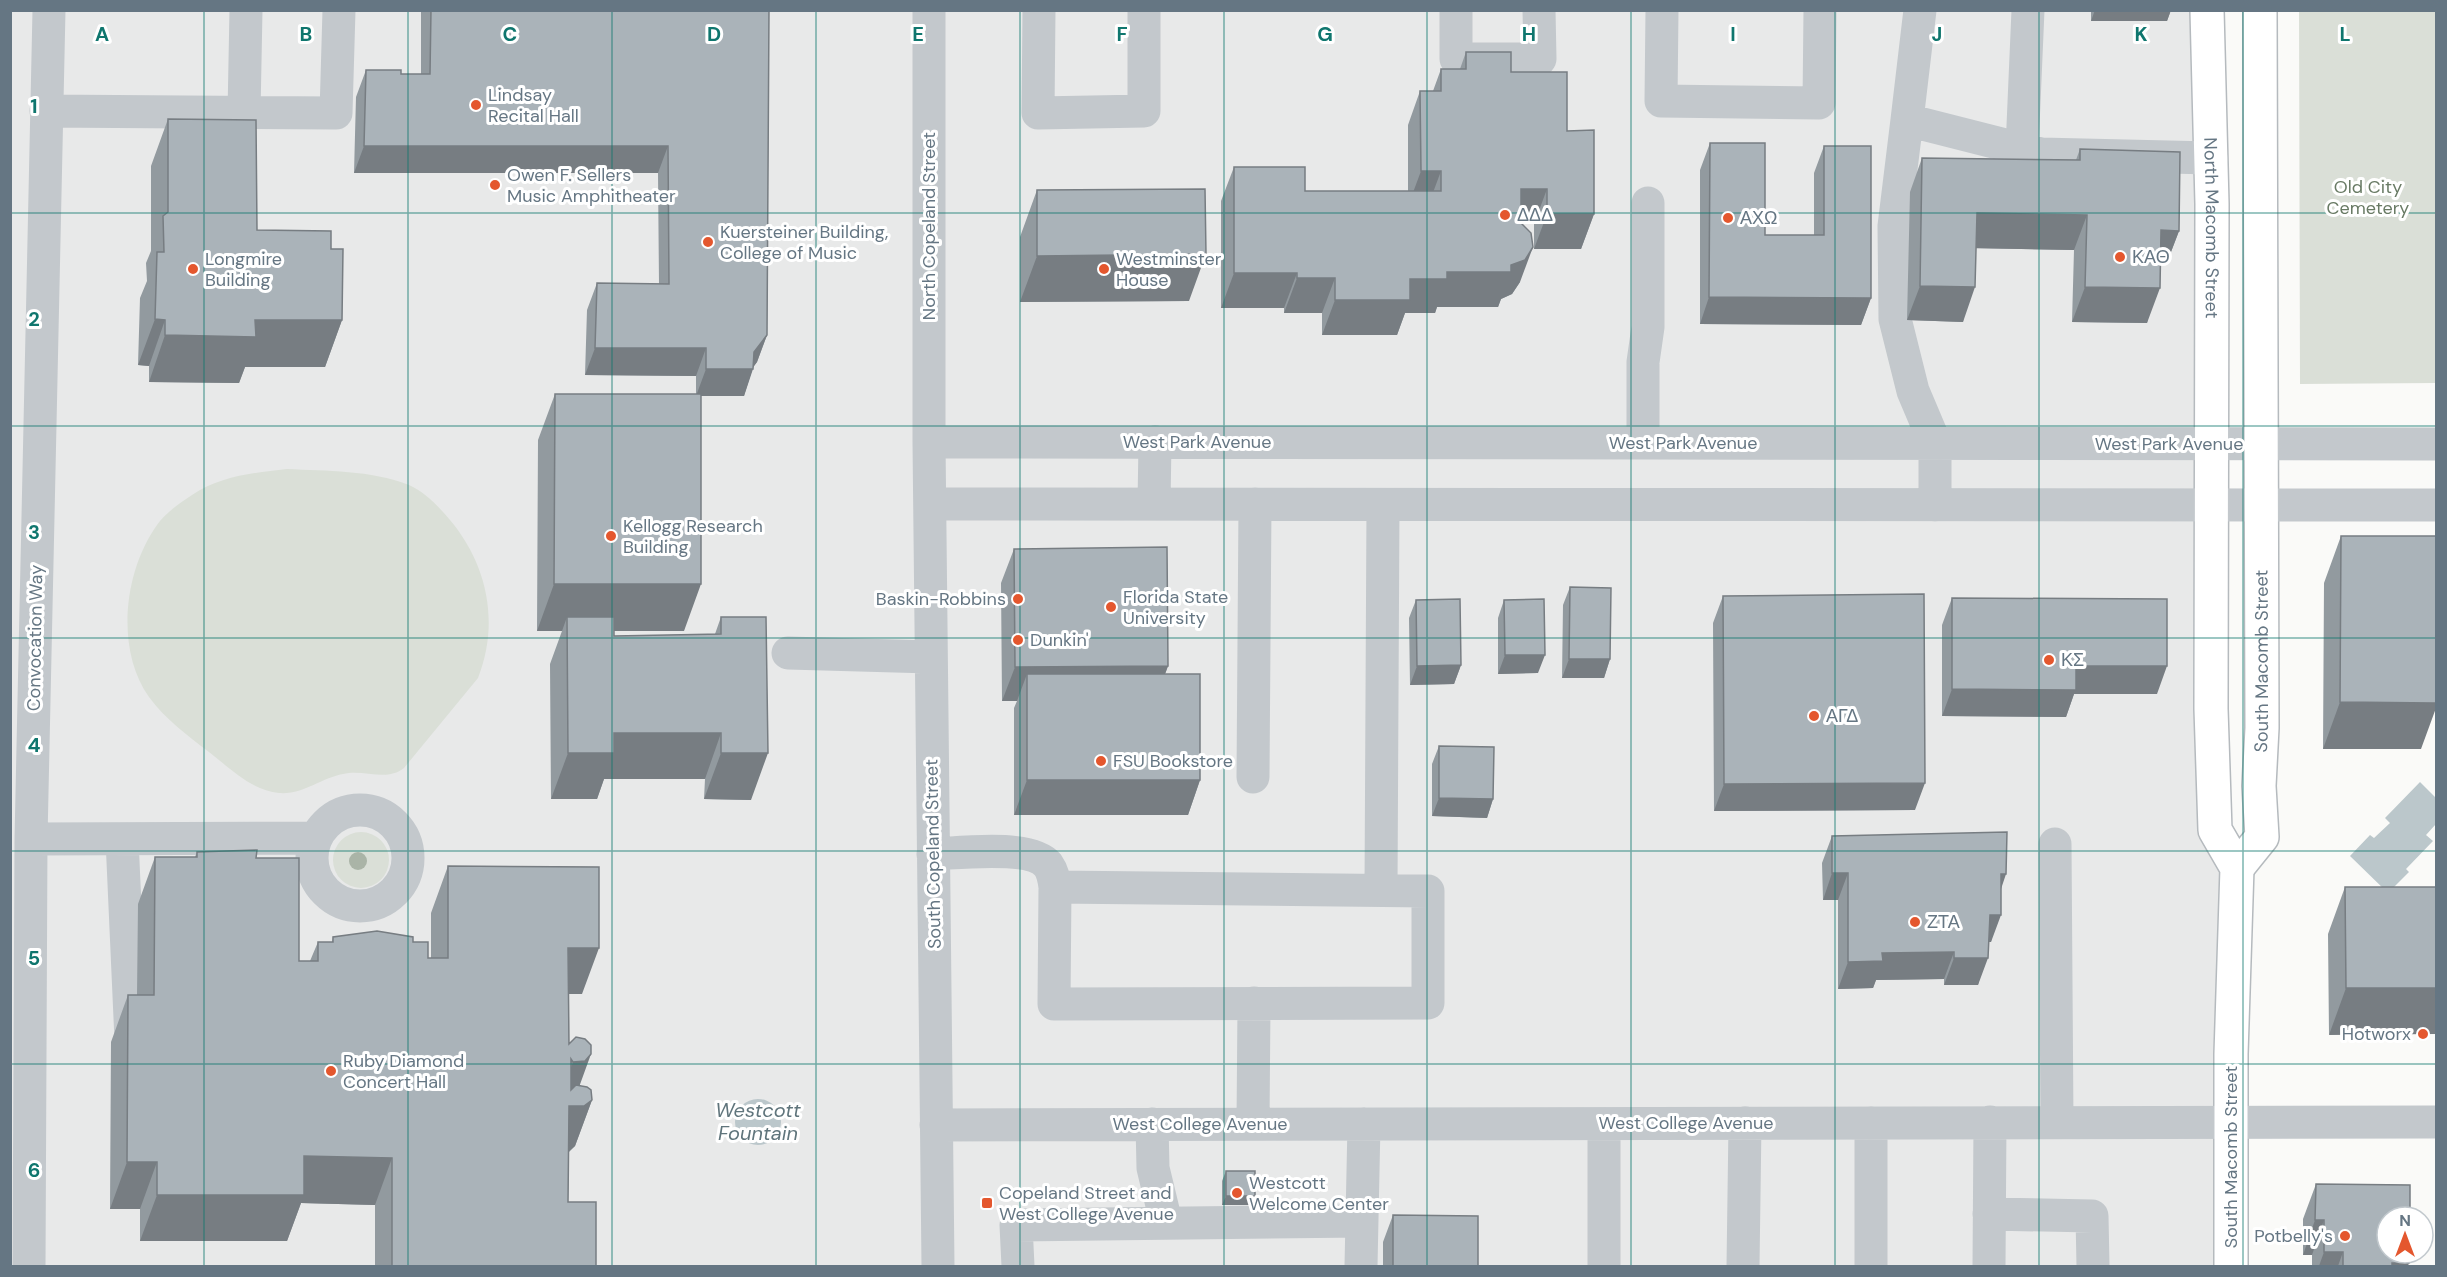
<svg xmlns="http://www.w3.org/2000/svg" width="2447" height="1277" font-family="'DM Sans',sans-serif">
<rect width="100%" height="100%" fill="#fafaf8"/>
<!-- built -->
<path fill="#e8e9e9" d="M10,11H2207L2211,709L2237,868L2231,1266H11Z"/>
<!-- green -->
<path fill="#dadfd7" d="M2299,11H2436V383L2300,384Z
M287,469C327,471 370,470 409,485C425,492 439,507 450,520C487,564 500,622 478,678L404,768C387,782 364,769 343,774C321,778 303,795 279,793C251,790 231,769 209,752C188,736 165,719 149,697C115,649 124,571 157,525C164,514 181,502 192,495C221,476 252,473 287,469Z
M333 860a28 28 0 1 1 56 0a28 28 0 1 1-56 0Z"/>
<!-- water -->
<path fill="#bbc7cb" d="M2420,782L2436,798V824L2426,835L2433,841L2406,869L2409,872L2388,893L2350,856L2370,835L2374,838L2390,823L2385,818Z
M735 1122a23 23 0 1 1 46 0a23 23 0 1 1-46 0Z"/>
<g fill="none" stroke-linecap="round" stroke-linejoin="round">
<!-- major casing -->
<g stroke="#b5babe" stroke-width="36">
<g id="major">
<path id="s1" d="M2207,10L2212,204L2211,709L2215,830L2237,868L2231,1054V1266"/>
<path id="s2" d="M2237,868L2262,837L2259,786L2262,728L2260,10"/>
</g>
</g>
<!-- minor -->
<path stroke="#c3c8cc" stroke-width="33" d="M929,10V442L938,1266
M1039,10L1038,113L1144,111V10
M1456,10V59H1540L1539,10
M1662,10L1661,101L1819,103L1820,10
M1920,10L1907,120L2041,154L2211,158
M46,111L336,113L339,10
M244,113L246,10
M1907,120L1894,226L1895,319L1913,391L1935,443V505
M2022,149L2028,10
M929,442L2436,444
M1643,443V362L1648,327V203
M930,504L2436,505
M1154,504L1155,442
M788,653L931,657
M1253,777L1255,504
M312 858a48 48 0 1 1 96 0a48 48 0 1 1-96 0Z
M31,839L316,838
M122,839L131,1040
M2055,844L2057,1122
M933,854C959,853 1031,844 1048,865C1053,872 1054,879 1055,887L1054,1004L1428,1003V891L1055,887
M1381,890L1383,505
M1152,1124L1153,1168L1166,1222
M1253,1124L1254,1003
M1604,1124V1266
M936,1125L2436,1122
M1989,1214L2092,1216L2093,1266
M29,1266L31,839L49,10
M1018,1266L1016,1225L1362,1221
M1361,1266L1364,1124
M1743,1266L1745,1123
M1871,1266V1123
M1989,1266L1990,1122"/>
<!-- major -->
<use href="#major" stroke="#fff" stroke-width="33"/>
</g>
<!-- trees -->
<circle fill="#aab4a7" cx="358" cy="861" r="9"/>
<!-- wall -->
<path fill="#929a9f" d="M421,10H769L767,335L757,362L753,367L744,396H701L684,631H614V636L715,634L721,617L751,800L704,799L705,779H604L597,799H551L550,664L562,631H537L538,440L555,394H696V376L585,375L587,310L597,283L659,284L658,173H354L356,97L366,70L401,74H421Z
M2091,10H2171L2167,21H2091Z
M1466,52L1511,72L1567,131L1594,214L1581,249H1534V224H1521L1520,282L1512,294L1501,299L1498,307H1437L1435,313H1405L1397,335H1322V313H1284V308H1221V201L1234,167L1305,191H1408V125L1420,91H1433L1441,69H1460Z
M168,119L257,230L331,249L342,320L325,367H245L239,383L149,382V366L138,365L140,298L147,281L146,263L151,251V166Z
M1710,143L1765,235H1814V173L1824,146L1871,298L1861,325L1700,324V170Z
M2080,149L2179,231L2166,265H2160L2147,323L2072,322L2074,250L1976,248L1963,322L1907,320L1910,192L1922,158L2076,160Z
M1037,190L1189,301L1020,302V237Z
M2341,536L2421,749H2323L2324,583Z
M1014,549L1168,666L1165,674L1200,780L1188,815H1014V708L1017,701H1002L1001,583Z
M1570,587L1610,659L1604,678H1562L1563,605Z
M1723,596L1915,810L1714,811L1713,623Z
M1952,598L2157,694H2074L2066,717L1942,716V625Z
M1416,600L1461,665L1454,684L1410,685L1409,618Z
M1504,600L1538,673L1498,674V618Z
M1439,746L1493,799L1487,818L1432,816V764Z
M1832,836L2001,889L1991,942H1989L1978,985H1944V979L1876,980L1873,988L1838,989V900H1823L1822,863Z
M197,852L256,858L299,961H310L318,942H332L333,937L413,942L428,958H431V913L448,866L582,994H569V1044L580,1085L592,1100L575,1146L569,1152L568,1202L596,1266H375V1205L301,1203L287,1241H140V1209H110L111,1042L128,995H137L138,904L155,857H195Z
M2345,887H2436L2329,1035L2328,934Z
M1226,1171L1252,1205H1222V1181Z
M2316,1184L2408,1266H2312V1255H2303V1219Z
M1393,1215L1478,1266H1383V1242Z"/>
<!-- shaded-wall -->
<path fill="#777d82" d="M2095,10H2171L2167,21H2091Z
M364,146H668L658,173H354Z
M1421,171H1441L1428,206H1408Z
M1521,189H1547L1534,224H1509Z
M1977,213L2087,215L2074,250L1964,248Z
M1547,214H1594L1581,249H1534Z
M2161,230L2179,231L2166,265H2148Z
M1533,247L1520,282L1512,294L1501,299L1498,307H1437L1435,313H1405L1397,335H1322L1335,300L1410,279L1447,272Z
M1206,254L1189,301L1020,302L1037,256Z
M1234,273H1297L1284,308H1221Z
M1297,278H1335L1322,313H1284Z
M1920,286L1975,287L1963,322L1907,320Z
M2085,287L2160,288L2147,323L2072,322Z
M1709,297L1871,298L1861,325L1700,324Z
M155,319L165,320L149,366L138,365Z
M255,320H342L325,367H245L239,383L149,382L165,335Z
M767,335L757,362L752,369H753L744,396H696L706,369L754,352Z
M595,348H706L696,376L585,375Z
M554,584H701L684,631H567V617L562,631H537Z
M1505,655H1545L1538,673L1498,674Z
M1569,659H1610L1604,678H1562Z
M1461,665L1454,684L1410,685L1417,666Z
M1168,666L1155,701L1027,674L1017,701H1002L1015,667Z
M2076,666H2167L2157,694H2074L2066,717L1942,716L1952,689Z
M2340,702L2436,703V708L2421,749H2323Z
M614,733H721L705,779H604L597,799H551L568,753Z
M721,753H768L751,800L704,799Z
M1027,780H1200L1188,815H1014Z
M1925,783L1915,810L1714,811L1724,784Z
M1439,798L1493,799L1487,818L1432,816Z
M1832,873H1848L1838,900H1823Z
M2001,874H2006L1997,901Z
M1990,915H2001L1991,942H1981Z
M568,948H599L582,994H551Z
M1954,952L1944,979L1876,980L1873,988L1838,989L1848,962L1882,953Z
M1954,958H1988L1978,985H1944Z
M2346,988H2436V1034L2329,1035Z
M591,1054L574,1101L556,1108L573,1062Z
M592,1100L575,1146L567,1153L569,1106Z
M304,1156L392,1158L375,1205L301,1203L287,1241H140L157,1195Z
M127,1162H157L140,1209H110Z
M1226,1196H1255L1252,1205H1222Z
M2315,1220H2324L2312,1255H2303Z
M2324,1252H2343L2338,1266H2319Z
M2392,1263H2409L2408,1266H2391Z"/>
<!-- building -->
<path fill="#aab3b9" stroke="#777d82" stroke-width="1.5" d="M431,10H769L767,335L754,352L753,369H706V348H595L597,283L669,284L668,146H364L366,70H401V74H430Z
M1466,52H1511V72H1567V131L1594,130V214H1547V189H1521V223L1531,233L1533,247L1525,260L1511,265V272H1447V279H1410V300H1335V278H1297V273H1234V167H1305V191H1441V171H1421L1420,91H1441V69H1466Z
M168,119L256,120L257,230L331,231V249H343L342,320H255L256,337L165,335V320L155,319L157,252H164L163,216L168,212Z
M1710,143H1765V235H1824V146H1871V298L1709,297Z
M2080,149L2180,152L2179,231L2161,230L2160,288L2085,287L2087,215L1977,213L1975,287L1920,286L1922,158L2080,160Z
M1205,189L1206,254L1037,256V190Z
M555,394H701V584H554Z
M2341,536H2436V703L2340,702Z
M1167,547L1168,666L1015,667L1014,549Z
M1570,587L1611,588L1610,659H1569Z
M1924,594L1925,783L1724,784L1723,596Z
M1952,598L2167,599V666H2076V690L1952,689Z
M1460,599L1461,665L1417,666L1416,600Z
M1544,599L1545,655H1505L1504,600Z
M567,617H614V636L721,634V617H766L768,753H721V733H614V753H568Z
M1027,674H1200V780H1027Z
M1439,746L1494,747L1493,799L1439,798Z
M2007,832L2006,874H2001V915H1990L1988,958H1954V952L1882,953L1883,961L1848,962V873H1832V836Z
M257,850L256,858H299V961H318V942H333V937L377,931L413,937V942H428V958H448V866L599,867V948H568L569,1044L576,1037L585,1039L591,1045V1054L585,1061L573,1062L571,1059V1090L576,1085L587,1087L591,1090L592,1100L584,1106H569L568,1202H596V1266H392V1158L304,1156V1195H157V1162H127L128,995H154L155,857H197V852Z
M2345,887H2436V988H2346Z
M1226,1171H1255V1196H1226Z
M2316,1184L2410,1185V1217H2387V1253H2409V1263H2392V1266H2343V1252H2324V1220H2315Z
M1393,1215L1478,1216V1266H1393Z"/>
<!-- grid -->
<path fill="none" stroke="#0f766e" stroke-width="1.5" stroke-opacity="0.55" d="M204,10V1266M408,10V1266M612,10V1266M816,10V1266M1020,10V1266M1224,10V1266M1427,10V1266M1631,10V1266M1835,10V1266M2039,10V1266M2243,10V1266M10,213H2436M10,426H2436M10,638H2436M10,851H2436M10,1064H2436"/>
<!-- markers -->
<g fill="#e4572e" stroke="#fff" stroke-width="2">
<circle cx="476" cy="105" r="6"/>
<circle cx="495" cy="185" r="6"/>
<circle cx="1505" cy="215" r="6"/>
<circle cx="1728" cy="218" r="6"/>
<circle cx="708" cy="242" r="6"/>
<circle cx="2120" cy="257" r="6"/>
<circle cx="193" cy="269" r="6"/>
<circle cx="1104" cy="269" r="6"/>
<circle cx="611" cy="536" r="6"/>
<circle cx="1018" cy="599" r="6"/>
<circle cx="1111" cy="607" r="6"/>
<circle cx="1018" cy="640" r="6"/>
<circle cx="2049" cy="660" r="6"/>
<circle cx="1814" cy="716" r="6"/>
<circle cx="1101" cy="761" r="6"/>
<circle cx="1915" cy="922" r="6"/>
<circle cx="2423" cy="1034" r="6"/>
<circle cx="331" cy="1071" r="6"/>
<circle cx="1237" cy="1193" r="6"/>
<rect x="981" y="1197" width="12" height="12" rx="3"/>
<circle cx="2345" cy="1236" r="6"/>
</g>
<g text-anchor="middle" stroke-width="6" stroke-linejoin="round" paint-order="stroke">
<!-- poi labels -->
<g font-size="18" fill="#657683" stroke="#fff" text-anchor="start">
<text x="488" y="101">Lindsay<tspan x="488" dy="21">Recital Hall</tspan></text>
<text x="507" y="181">Owen F. Sellers<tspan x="507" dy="21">Music Amphitheater</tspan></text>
<text x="1517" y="221">ΔΔΔ</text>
<text x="1740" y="224">ΑΧΩ</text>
<text x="720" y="238">Kuersteiner Building,<tspan x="720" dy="21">College of Music</tspan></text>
<text x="2132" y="263">ΚΑΘ</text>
<text x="205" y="265">Longmire<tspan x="205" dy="21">Building</tspan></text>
<text x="1116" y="265">Westminster<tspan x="1116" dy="21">House</tspan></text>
<text x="623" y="532">Kellogg Research<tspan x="623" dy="21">Building</tspan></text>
<text x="1123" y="603">Florida State<tspan x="1123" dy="21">University</tspan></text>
<text x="1006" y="605" text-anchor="end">Baskin-Robbins</text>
<text x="1030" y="646">Dunkin'</text>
<text x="2061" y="666">ΚΣ</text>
<text x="1826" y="722">ΑΓΔ</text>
<text x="1113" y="767">FSU Bookstore</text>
<text x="1927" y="928">ΖΤΑ</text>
<text x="2411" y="1040" text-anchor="end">Hotworx</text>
<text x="343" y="1067">Ruby Diamond<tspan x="343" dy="21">Concert Hall</tspan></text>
<text x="1249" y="1189">Westcott<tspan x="1249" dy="21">Welcome Center</tspan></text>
<text x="999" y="1199">Copeland Street and<tspan x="999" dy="21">West College Avenue</tspan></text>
<text x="2333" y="1242" text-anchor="end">Potbelly's</text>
</g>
<!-- park labels -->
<g font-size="18" fill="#687a64" stroke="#fff">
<text x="2368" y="193">Old City<tspan x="2368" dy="21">Cemetery</tspan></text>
</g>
<!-- street labels -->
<g font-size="18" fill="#657683" stroke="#fff">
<text transform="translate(929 226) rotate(-90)" y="6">North Copeland Street</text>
<text dy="6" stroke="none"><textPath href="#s1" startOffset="218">North Macomb Street</textPath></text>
<text x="1197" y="448">West Park Avenue</text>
<text x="1683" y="449">West Park Avenue</text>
<text x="2169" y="450">West Park Avenue</text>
<text transform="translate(35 638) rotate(-89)" y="6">Convocation Way</text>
<text dy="6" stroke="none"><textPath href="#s2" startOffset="216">South Macomb Street</textPath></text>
<text transform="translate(933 854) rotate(-91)" y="6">South Copeland Street</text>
<text x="1686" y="1129">West College Avenue</text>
<text x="1200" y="1130">West College Avenue</text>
<text transform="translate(2231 1157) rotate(-90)" y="6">South Macomb Street</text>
</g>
<!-- water labels -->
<g font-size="20" font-style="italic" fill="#60757c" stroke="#fff">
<text x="758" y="1117">Westcott<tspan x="758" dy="23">Fountain</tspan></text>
</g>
</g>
<g font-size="20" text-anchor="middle" font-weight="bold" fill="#0f766e" stroke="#fff" stroke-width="6" stroke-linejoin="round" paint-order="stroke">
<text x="102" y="41">A</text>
<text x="306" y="41">B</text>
<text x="510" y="41">C</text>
<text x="714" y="41">D</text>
<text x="918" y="41">E</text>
<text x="1122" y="41">F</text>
<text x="1325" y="41">G</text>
<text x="1529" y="41">H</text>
<text x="1733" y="41">I</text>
<text x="1937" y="41">J</text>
<text x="2141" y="41">K</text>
<text x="2345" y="41">L</text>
<text x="34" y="113">1</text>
<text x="34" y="326">2</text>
<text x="34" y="539">3</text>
<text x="34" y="752">4</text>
<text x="34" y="965">5</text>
<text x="34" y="1177">6</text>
</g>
<!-- border -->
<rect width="2447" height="1277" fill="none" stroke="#657683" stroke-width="24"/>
<!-- north arrow -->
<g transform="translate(2405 1235)"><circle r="28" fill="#ffffff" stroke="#c1c8cd" stroke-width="1.5"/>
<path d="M0-4.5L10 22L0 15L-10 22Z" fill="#e4572e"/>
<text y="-9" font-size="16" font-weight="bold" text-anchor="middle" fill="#657683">N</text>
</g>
</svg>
